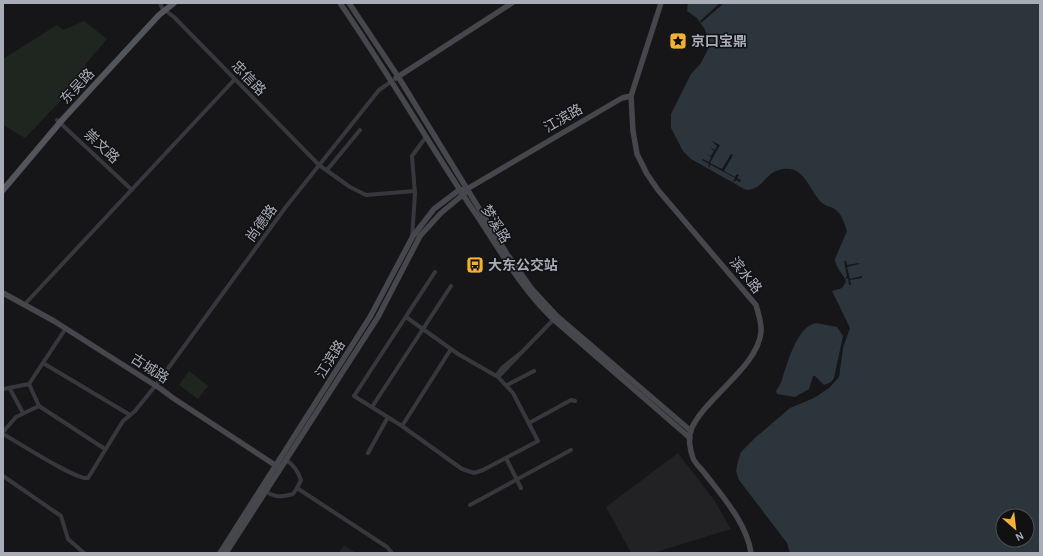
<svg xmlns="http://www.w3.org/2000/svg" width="1043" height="556" font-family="'Alegreya Sans','Noto Sans SC',sans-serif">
<rect width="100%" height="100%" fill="#161618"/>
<!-- built -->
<path fill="#222225" d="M678,453L714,500L731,529L653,553H631L606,507Z
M344,545L356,553H339Z"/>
<!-- green -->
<path fill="#1e261f" d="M84,21L107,39L85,65L90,70L25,138L3,125V59L57,25L63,30Z
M189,371L208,386L198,399L179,385Z"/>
<!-- water -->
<path fill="#2c353c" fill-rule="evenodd" d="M688,3H1040V553H790L787,543L739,480L736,471L738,461L741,452L756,437L790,408L814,398L829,388L839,377L843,348L850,328L832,291L842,288L846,282C844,274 835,268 835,259L847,231C844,223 842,213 833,208C829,207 825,205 822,203C808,190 805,163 779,170C764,174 764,189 746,190L691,159L683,151L671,128V114L691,74L701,63L708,49L709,39L704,28L697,18L687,11ZM1003,516H1027V540H1003Z
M816,323L837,327L843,336L834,378L831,382L824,385L815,376H813L809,389L795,397L777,394L776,391C778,387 781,384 782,380C787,364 797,326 816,323Z"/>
<!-- pier -->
<path fill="#161618" d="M720,3H724L701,23L700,21Z
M712,141L720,145L710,163L722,169L731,154L733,155L724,171L735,177L737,174L739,175L737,178L741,180L740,182L736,180L734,182H733L735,178L711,165L708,168L709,164L702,160L703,159L709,162L711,157L706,154L711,156L714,151L710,147L715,150L717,146Z
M844,261H846L847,265L859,263V264L847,267L850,279L862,276V278L850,280L851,285H849L848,278L845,279L847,276Z"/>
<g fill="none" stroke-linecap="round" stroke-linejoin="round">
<!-- street -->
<path stroke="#37383d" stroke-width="4" d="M160,3L162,8L174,17L319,165L350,187L366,195L415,191
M57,120L132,190
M327,170L360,130
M412,238L415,194L412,156L426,137
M435,272L354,396L402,426L451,349
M24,305L235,79
M43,363L130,415
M496,376L503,367L522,352L555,318
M498,377L522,352
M29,384L39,406L105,449
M507,385L534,371
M3,389L29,384L66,328
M10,389L23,413
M372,407L451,286
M529,423L571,400L575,401
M402,426L462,469L474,473L483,470L538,441L513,393L498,377L458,354L406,317
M3,432L16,417L39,406
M3,434C18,442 75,480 88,478L123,421L135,411L156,385L285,208L379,90L392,81
M368,453L388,417
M506,458L521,488
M286,460C294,465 298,471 301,480L297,488L387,547L392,553
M3,476L61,516L68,539L84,553
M266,491C274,498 283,497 293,494L297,488
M470,505L571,450"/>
<!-- secondary -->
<path stroke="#45474d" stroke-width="5.5" d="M340,3C386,70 427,140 471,207C498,246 519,287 554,320L690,438
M349,3L399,78L507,254L532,289L557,316L691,431
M661,3L631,96L633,131L637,154L647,174L658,190L756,305C758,313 762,323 761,332C758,367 703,399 691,430C688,438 690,450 693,458C695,464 702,469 706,475C723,497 747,524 751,553
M396,78L512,3
M3,293L54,321L161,389L173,398L278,467
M220,553L370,317L413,236L434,209L459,190L467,189L622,98L631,96
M226,553L378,317L420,236L441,213L465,193"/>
<!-- primary -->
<path stroke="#53555c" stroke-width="6" d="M3,190L63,119L159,15L174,3"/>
</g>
<!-- icons -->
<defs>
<g id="sight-square" transform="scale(0.9)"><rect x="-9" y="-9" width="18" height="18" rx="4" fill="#f2b134" stroke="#111113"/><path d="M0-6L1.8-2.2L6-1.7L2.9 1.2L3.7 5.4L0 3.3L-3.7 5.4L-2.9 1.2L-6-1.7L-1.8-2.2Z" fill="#111"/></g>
<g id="bus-square" transform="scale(0.9)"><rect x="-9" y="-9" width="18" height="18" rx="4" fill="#f2b134" stroke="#111113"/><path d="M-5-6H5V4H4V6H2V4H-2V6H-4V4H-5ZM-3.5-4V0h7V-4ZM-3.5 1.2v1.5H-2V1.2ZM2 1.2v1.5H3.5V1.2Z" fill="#111"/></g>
</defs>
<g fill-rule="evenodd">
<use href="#sight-square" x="678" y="41"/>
<use href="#bus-square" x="475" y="265"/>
</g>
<g text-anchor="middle" stroke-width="3" stroke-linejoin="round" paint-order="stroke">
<!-- poi labels -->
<g font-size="14" font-weight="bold" fill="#a8adb8" stroke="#111113" text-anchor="start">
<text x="691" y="46">京口宝鼎</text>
<text x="488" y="270">大东公交站</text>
</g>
<!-- street labels -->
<g font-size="14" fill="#a8adb8" stroke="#111113">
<text transform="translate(249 78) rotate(46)" y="5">忠信路</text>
<text transform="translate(77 86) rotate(-47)" y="5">东吴路</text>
<text transform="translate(563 118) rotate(-30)" y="5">江滨路</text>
<text transform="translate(102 146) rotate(43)" y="5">崇文路</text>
<text transform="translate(261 223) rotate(-54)" y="5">尚德路</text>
<text transform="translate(496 224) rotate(58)" y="5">梦溪路</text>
<text transform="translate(746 275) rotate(51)" y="5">滨水路</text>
<text transform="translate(330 359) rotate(-58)" y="5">江滨路</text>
<text transform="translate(150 368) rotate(33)" y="5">古城路</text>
</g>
</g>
<!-- border -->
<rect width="1043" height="556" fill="none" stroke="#a8adb8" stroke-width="8"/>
<!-- north arrow -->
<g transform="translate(1015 528) rotate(152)"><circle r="19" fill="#111113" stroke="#4d4f55"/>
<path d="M0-3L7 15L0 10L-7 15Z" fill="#f2b134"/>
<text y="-6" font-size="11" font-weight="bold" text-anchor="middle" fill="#a8adb8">N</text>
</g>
</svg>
